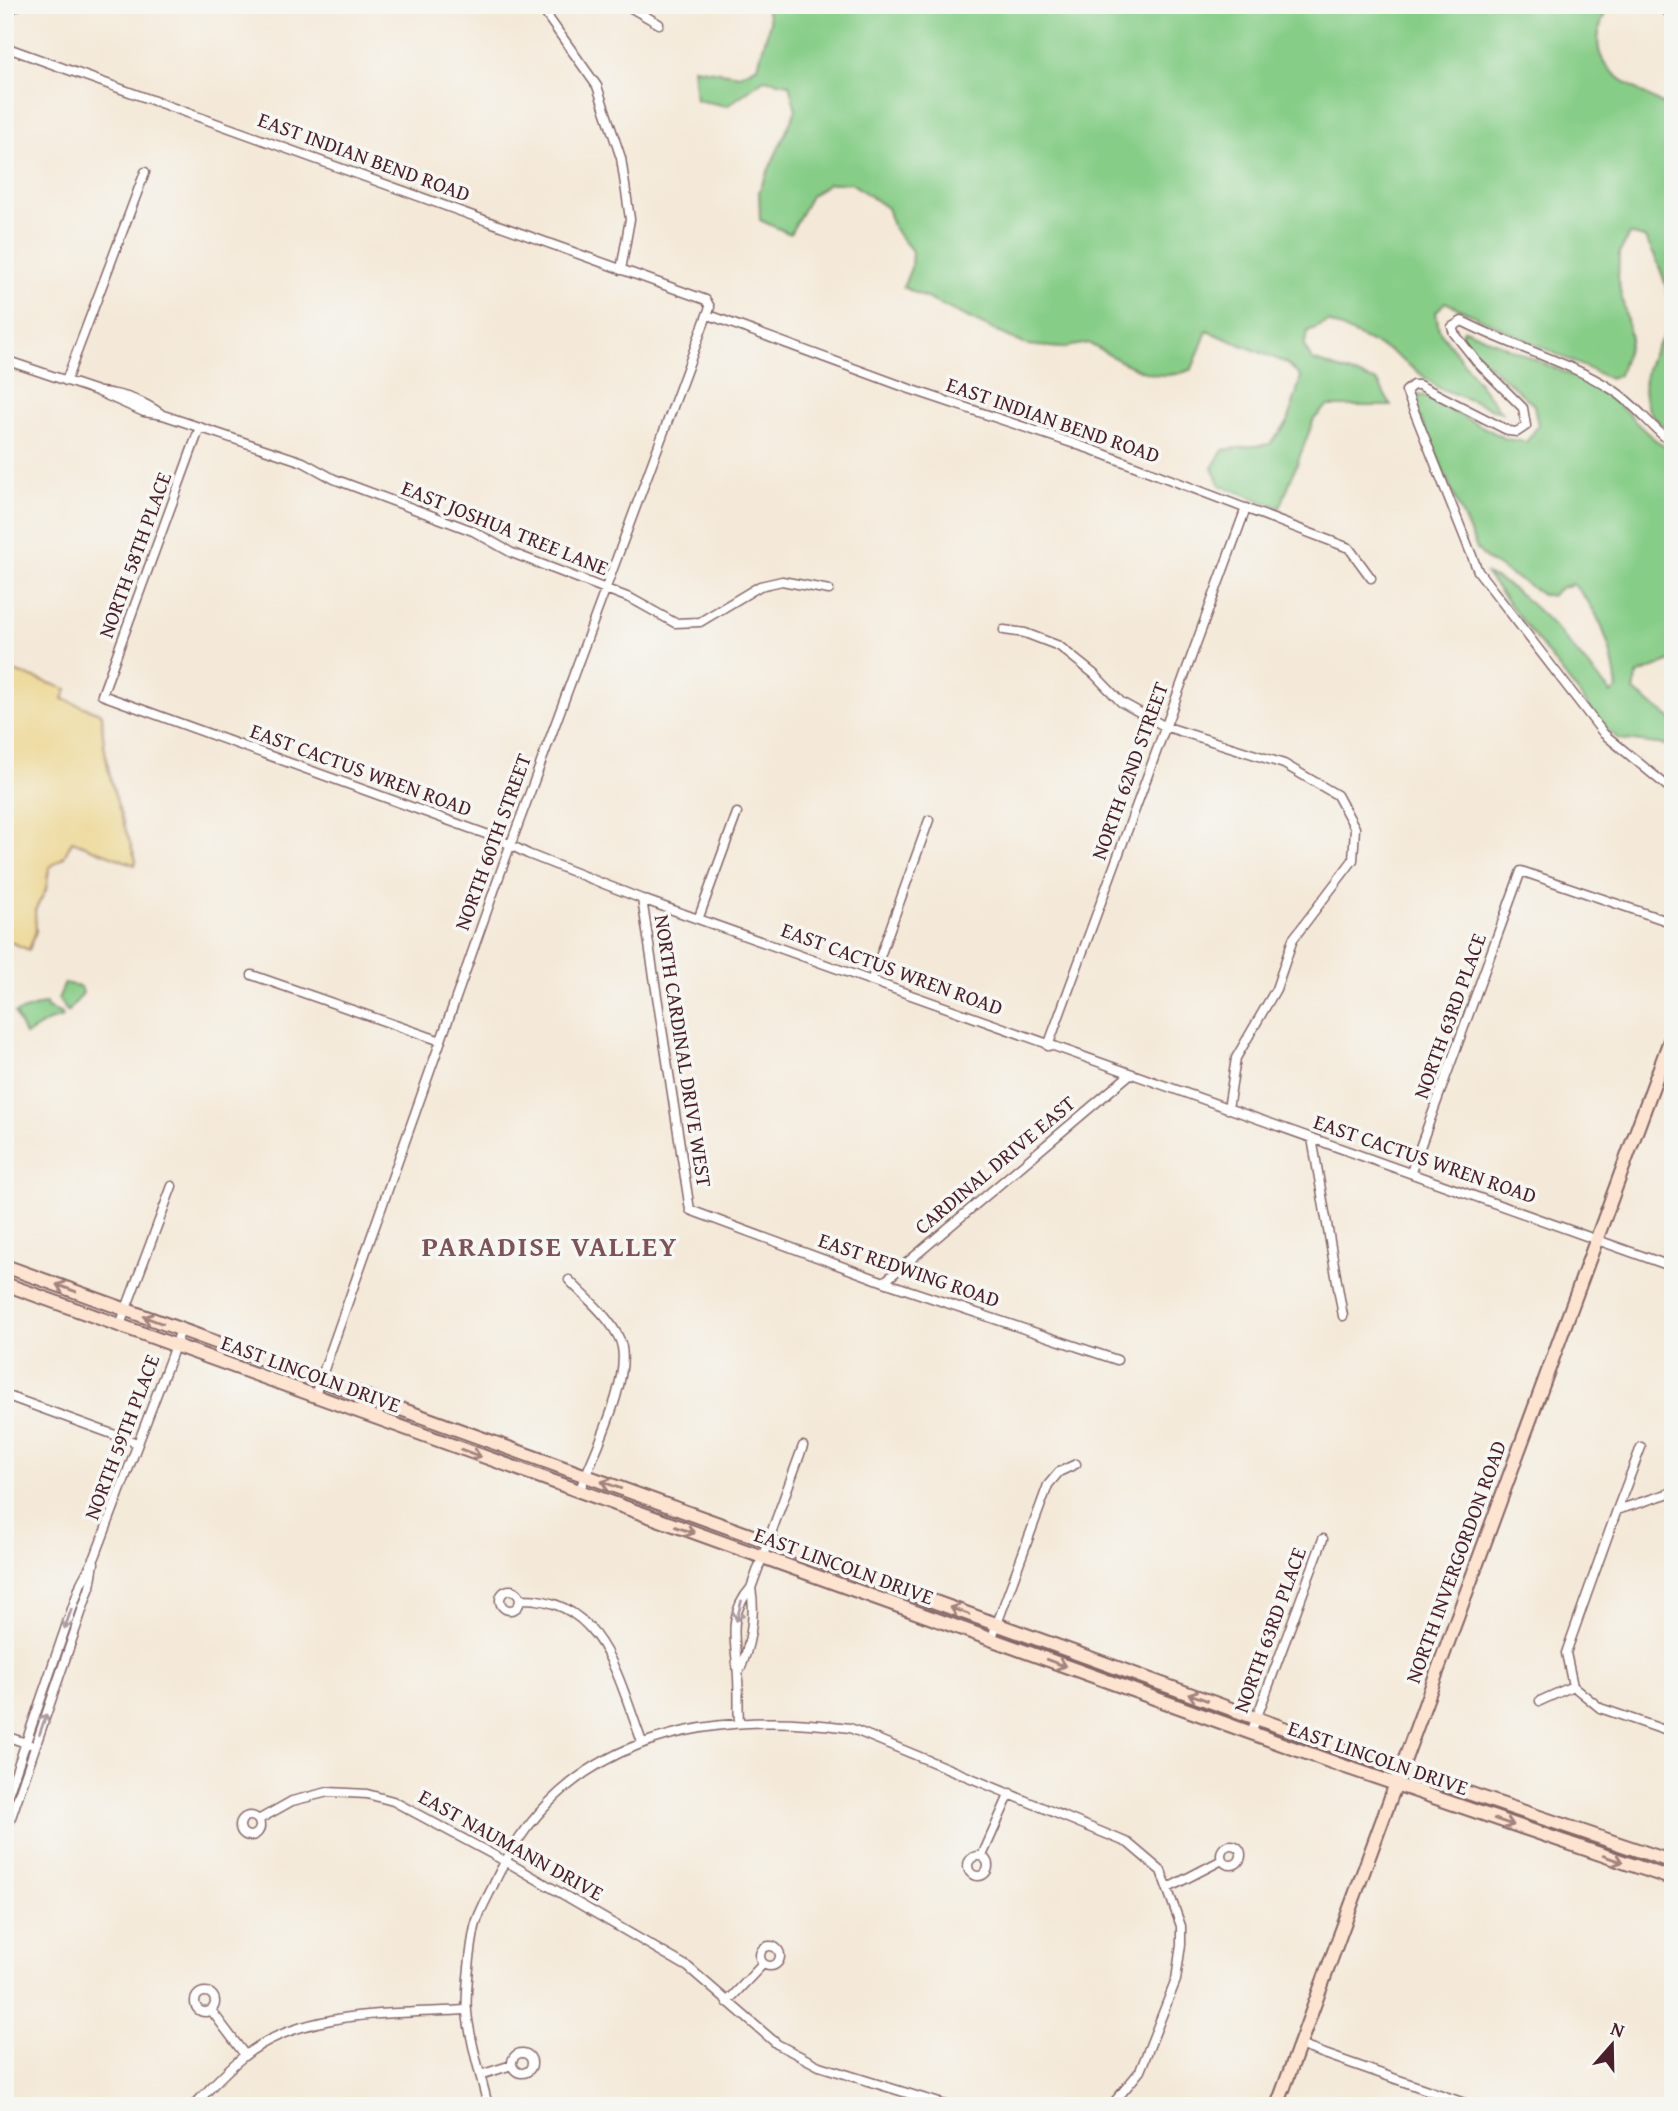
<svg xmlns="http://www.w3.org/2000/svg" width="1678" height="2111" font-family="'Gentium Book Plus',serif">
<rect width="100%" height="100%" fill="#f6f6f2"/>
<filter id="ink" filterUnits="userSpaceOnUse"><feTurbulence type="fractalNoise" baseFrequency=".0143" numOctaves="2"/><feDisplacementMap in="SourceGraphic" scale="14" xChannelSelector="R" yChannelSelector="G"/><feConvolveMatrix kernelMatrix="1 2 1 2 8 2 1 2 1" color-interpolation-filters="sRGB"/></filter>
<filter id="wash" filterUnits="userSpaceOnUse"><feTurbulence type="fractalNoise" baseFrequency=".00686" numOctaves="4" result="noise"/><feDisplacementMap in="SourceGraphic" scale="28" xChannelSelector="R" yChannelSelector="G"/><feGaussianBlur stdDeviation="1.57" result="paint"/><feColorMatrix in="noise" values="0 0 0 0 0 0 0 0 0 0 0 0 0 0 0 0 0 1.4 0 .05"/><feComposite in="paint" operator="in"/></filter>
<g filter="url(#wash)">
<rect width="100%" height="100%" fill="#f4e9d8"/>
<!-- green -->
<path fill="#86cd87" stroke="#687659" stroke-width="2" d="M765,5H1609C1577,65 1621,79 1665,106L1673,102V434C1665,427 1654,420 1649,410C1636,383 1652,348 1671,328C1673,296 1661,266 1645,238L1629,234L1619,254L1618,281L1631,338L1619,375L1610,379L1445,302L1436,312L1439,330L1501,412L1439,388L1390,351L1329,322L1308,331L1304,346L1312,360L1378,382L1391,406H1327L1314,419L1280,508L1220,485L1212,468L1223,450L1270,444L1288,422L1301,377L1287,363L1207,331L1192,369C1152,387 1122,361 1088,343L1061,348L1026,345L903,287L911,268L912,251L894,229L887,208L851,183H829L811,196L790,234L760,220L759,191L796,110L789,84L764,79L727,106L696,100L693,68L740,75L758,66L770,22Z
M1465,329L1598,387C1625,407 1643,435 1673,452V660L1637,675L1634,691L1673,720V746L1619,739L1607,730L1486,574C1534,593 1577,655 1611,693L1617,689C1613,651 1601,611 1573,584L1560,588L1551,596L1542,594L1486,559L1477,549L1413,401L1414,395L1424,396L1506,439L1526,442L1538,426L1534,405L1471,349L1460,334Z
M65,983L81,987L83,993L68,1012L58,999Z
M46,1003L47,1008L62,1014L63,1017L49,1021L25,1035L15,1013Z"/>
<!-- sand -->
<path fill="#eeda9e" stroke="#9c7c64" stroke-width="2" d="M5,668L67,689L63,699L102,714C102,764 120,813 136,860L135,865L72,841L64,857L49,868L46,890L35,910L36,931L29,950L5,940Z"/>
</g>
<g filter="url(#ink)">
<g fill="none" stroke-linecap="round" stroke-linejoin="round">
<!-- street casing -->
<g stroke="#866668" stroke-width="11">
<path id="street" d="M537,5L545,13L566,5
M626,5L659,24
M1660,5L1673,16
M5,12L19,5
M545,13L597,86L621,158L630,219L621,270
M5,47L706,300L710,307L506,857L315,1395
M709,315L910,389L1093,450L1349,548L1371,578
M5,360L97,391L144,412L163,415L303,462L334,479L473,531L512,553L632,599L675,623L700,622L760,586L782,581L829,590
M66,381L145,172
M101,392C122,394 143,401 160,413
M200,427L102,695L497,838L528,854L642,899L1673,1267
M1673,444C1652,428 1635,404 1613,390C1566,360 1512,347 1462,321L1452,327L1454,333L1477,362L1523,408L1526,426L1517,432L1509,431L1419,385H1413L1406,391L1478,571L1604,734L1673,791
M1004,630L1025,633L1059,646L1094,674L1121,702L1164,726L1284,764L1337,795L1355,828L1353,860L1293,939L1276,989L1236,1058L1228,1109
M642,899L690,1210L884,1282L1117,1360
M699,917L737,813
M252,975L441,1041
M872,979L929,820
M1048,1046L1246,508
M1312,1138L1343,1316
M1411,1172L1521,871L1673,923
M569,1280C586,1298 608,1315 619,1338C636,1372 592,1457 579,1492
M884,1282L1129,1075
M120,1325L172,1186
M5,1395L137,1443
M1617,1510L1641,1447
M500 1600a10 10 0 1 1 20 0a10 10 0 1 1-20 0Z
M520,1599C603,1597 618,1679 642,1742
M991,1640L1048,1485L1059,1472L1076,1464
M738,1674C750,1649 756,1615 751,1588
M1573,1686L1566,1653L1617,1510L1673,1492
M1573,1686L1600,1708L1673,1733
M1540,1701L1573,1686
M739,1722C738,1708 739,1693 738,1678C737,1645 725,1617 751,1588L803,1446
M1251,1733L1323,1539
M5,1736L29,1744
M5,1803L81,1583L95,1557L181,1330
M240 1826a10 10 0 1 1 20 0a10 10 0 1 1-20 0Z
M258,1820L292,1801L328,1792L367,1794L393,1801L514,1866L688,1967L777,2044L819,2066L949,2106
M5,1835L90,1587L94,1563
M1221 1855a10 10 0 1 1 20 0a10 10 0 1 1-20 0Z
M968 1866a10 10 0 1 1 20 0a10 10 0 1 1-20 0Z
M982,1856L1010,1793
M1168,1888L1222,1860
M760 1956a10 10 0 1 1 20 0a10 10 0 1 1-20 0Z
M195 2002a10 10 0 1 1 20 0a10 10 0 1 1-20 0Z
M727,2002L763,1964
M211,2010L245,2055
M1299,2045L1473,2106
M512 2063a10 10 0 1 1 20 0a10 10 0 1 1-20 0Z
M480,2075L512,2065
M193,2106C209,2090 225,2071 243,2057C301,2009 396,2014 467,2010
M488,2106C481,2075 470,2043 467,2012C465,1995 471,1945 475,1927C478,1914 486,1900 492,1888C558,1738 701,1708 850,1728L1128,1843L1161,1871L1181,1926V1944L1176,1980L1140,2071L1111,2106"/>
</g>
<!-- secondary casing -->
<g stroke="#866668" stroke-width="16">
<path id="secondary" d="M5,1266L1400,1770L1673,1862
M5,1284L1337,1764L1673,1879
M1277,2106L1673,1032"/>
</g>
<!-- street -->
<use href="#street" stroke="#fff" stroke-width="8"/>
<!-- secondary -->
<use href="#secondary" stroke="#fde4d0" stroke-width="12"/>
</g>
<!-- one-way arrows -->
<defs><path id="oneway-shaft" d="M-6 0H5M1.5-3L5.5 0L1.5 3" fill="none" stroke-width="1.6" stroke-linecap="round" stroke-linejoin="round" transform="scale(1.75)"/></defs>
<g stroke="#a4827e">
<use href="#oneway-shaft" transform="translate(66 1288) rotate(-160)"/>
<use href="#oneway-shaft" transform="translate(153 1320) rotate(-160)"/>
<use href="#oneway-shaft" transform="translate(471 1453) rotate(20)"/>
<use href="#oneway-shaft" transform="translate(611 1485) rotate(-160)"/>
<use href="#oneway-shaft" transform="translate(685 1530) rotate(19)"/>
<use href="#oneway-shaft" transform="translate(960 1611) rotate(-160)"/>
<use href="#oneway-shaft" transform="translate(1056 1663) rotate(20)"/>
<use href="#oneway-shaft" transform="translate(1198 1697) rotate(-160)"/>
<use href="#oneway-shaft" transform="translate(1504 1822) rotate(19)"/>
<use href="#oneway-shaft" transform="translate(1613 1859) rotate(19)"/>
</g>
<g stroke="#ae9aa0">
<use href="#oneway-shaft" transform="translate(739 1611) rotate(104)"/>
<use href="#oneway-shaft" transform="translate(68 1619) rotate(109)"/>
<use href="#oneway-shaft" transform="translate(43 1724) rotate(-71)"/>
</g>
</g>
<g text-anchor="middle" stroke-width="7" stroke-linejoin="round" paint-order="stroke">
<!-- street labels -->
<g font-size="21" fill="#4a1f2b" stroke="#f6f6f2">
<text transform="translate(364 157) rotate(20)" y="7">EAST INDIAN BEND ROAD</text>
<text transform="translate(1053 420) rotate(19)" y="7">EAST INDIAN BEND ROAD</text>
<text transform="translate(505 528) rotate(22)" y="7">EAST JOSHUA TREE LANE</text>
<text transform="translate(135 555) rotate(-70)" y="7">NORTH 58TH PLACE</text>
<text transform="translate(361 770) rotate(20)" y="7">EAST CACTUS WREN ROAD</text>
<text transform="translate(1130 771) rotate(-70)" y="7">NORTH 62ND STREET</text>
<text transform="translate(493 842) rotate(-70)" y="7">NORTH 60TH STREET</text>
<text transform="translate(892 969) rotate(20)" y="7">EAST CACTUS WREN ROAD</text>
<text transform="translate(1450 1016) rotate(-70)" y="7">NORTH 63RD PLACE</text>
<text transform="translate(683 1051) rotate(81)" y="7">NORTH CARDINAL DRIVE WEST</text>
<text transform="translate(1425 1159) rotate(19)" y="7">EAST CACTUS WREN ROAD</text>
<text transform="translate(995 1165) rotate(-40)" y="7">CARDINAL DRIVE EAST</text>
<text transform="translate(909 1270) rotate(19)" y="7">EAST REDWING ROAD</text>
<text transform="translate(311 1374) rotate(20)" y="7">EAST LINCOLN DRIVE</text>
<text transform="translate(122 1437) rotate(-69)" y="7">NORTH 59TH PLACE</text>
<text transform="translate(1456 1562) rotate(-70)" y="7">NORTH INVERGORDON ROAD</text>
<text transform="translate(844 1566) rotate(20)" y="7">EAST LINCOLN DRIVE</text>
<text transform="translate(1270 1630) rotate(-70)" y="7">NORTH 63RD PLACE</text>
<text transform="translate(1378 1758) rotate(19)" y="7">EAST LINCOLN DRIVE</text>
<text transform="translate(511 1845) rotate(29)" y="7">EAST NAUMANN DRIVE</text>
</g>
<!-- district labels -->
<g font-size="28" font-weight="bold" letter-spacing="2" fill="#7f5158" stroke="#f6f6f2">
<text x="550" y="1256">PARADISE VALLEY</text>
</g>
</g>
<!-- margin -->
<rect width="1678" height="2111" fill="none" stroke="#f6f6f2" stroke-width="28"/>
<!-- north arrow -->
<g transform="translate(1612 2045) rotate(20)" stroke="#f6f6f2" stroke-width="5" paint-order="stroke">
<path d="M0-5L12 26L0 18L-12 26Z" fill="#4a1f2b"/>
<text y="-10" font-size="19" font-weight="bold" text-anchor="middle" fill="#4a1f2b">N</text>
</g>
</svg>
